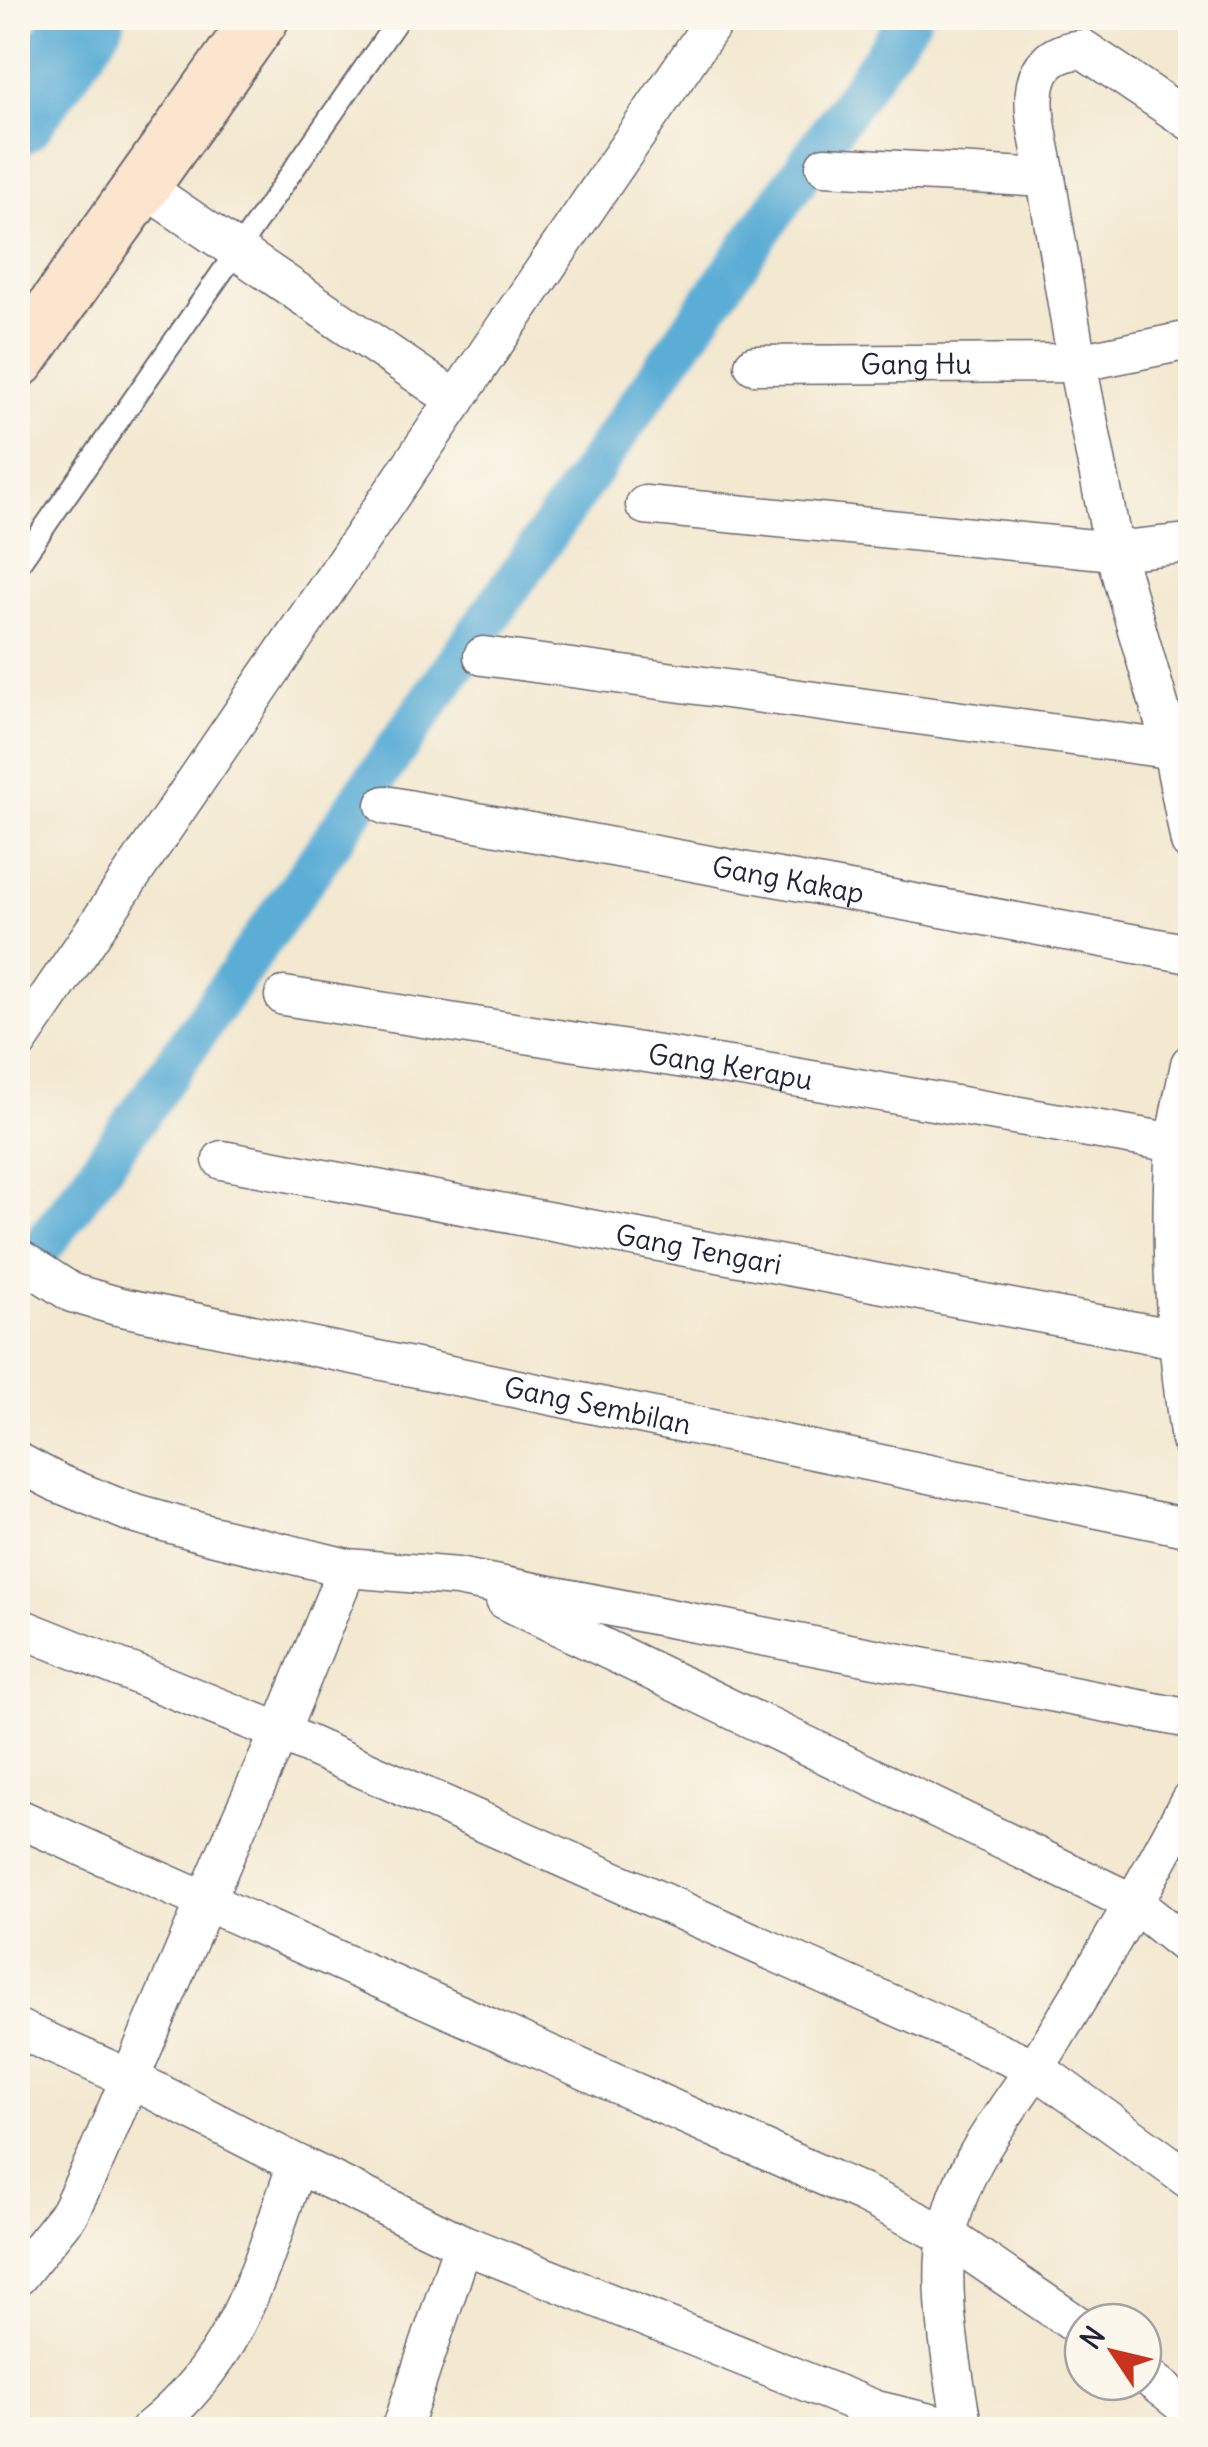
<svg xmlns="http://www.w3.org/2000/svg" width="1208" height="2447" font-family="Delius,sans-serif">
<rect width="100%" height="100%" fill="#fbf7ec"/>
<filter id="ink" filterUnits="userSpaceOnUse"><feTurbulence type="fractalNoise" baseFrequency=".01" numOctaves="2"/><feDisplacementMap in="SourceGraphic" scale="20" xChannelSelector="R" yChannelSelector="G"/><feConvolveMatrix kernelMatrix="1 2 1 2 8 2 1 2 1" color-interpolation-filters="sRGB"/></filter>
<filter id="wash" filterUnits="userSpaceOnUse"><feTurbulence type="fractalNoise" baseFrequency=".0048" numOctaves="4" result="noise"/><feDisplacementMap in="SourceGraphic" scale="40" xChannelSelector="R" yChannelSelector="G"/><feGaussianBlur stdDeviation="2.25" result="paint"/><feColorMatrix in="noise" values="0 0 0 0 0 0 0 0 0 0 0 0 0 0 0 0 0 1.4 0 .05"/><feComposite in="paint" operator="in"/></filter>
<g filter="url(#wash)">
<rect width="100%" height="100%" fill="#f3e8d0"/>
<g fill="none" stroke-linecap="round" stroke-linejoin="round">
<!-- canal -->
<path stroke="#5badd6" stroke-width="42" d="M34,1258L138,1116L910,18"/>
<!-- river -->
<path stroke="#5badd6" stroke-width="75" d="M18,117L88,18"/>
</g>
</g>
<g filter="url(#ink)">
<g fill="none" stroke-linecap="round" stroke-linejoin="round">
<!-- lane casing -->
<g stroke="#6b676f" stroke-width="24">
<path id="lane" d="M18,565L399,18"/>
</g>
<!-- street casing -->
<g stroke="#6b676f" stroke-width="41">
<g id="street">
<path d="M825,166L1046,178L1077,363L1114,551L1172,749L1190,842"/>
<path d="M1046,178C1039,129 1010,55 1083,49L1190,121"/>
<path d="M142,186L456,400"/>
<path id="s1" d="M754,365L1077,363L1190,340"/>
<path d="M645,505L1114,551L1190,543"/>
<path d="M483,656L1190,752"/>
<path id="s2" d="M385,805L1190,954"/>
<path id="s3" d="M284,996L748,1069L1175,1143"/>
<path d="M18,1042L716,18"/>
<path d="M1190,1064C1185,1091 1177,1119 1175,1147C1168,1244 1176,1344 1190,1440"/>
<path id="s4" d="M222,1160L1177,1339"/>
<path id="s5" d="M18,1258L72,1293L117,1306L1190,1528"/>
<path d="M18,1462L58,1483L129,1512L207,1534L347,1568L457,1577L1190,1719"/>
<path d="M505,1600L1135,1904L1190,1948"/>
<path d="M18,1627L280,1732L1035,2068L1190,2180"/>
<path d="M18,1818L864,2194L947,2236L1083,2329"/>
<path d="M18,2029L131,2079L297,2164L463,2244L876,2410L959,2430"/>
<path d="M18,2276L69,2213L96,2158L238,1825L280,1732L347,1568"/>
<path d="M1143,2373L1190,2410"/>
<path d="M149,2430C240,2358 260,2267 297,2164"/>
<path d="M401,2430L463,2244"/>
<path d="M963,2430C953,2374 937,2287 948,2232C961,2165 1001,2120 1037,2065C1092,1978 1142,1890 1190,1800"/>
</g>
</g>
<!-- secondary casing -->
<g stroke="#6b676f" stroke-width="59">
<path id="secondary" d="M18,360L261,18"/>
</g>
<!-- lane -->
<use href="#lane" stroke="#fff" stroke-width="20"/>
<!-- street -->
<use href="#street" stroke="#fff" stroke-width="38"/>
<!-- secondary -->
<use href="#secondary" stroke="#fbe5cf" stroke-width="55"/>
</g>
</g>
<g text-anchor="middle" stroke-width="8" stroke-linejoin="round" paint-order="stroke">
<!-- street labels -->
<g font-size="28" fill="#22223b" stroke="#fbf7ec">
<text dy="10" stroke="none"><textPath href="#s1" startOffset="162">Gang Hu</textPath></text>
<text dy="10" stroke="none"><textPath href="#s2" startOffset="410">Gang Kakap</textPath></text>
<text dy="10" stroke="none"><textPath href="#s3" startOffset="452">Gang Kerapu</textPath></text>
<text dy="10" stroke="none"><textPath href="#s4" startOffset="485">Gang Tengari</textPath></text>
<text dy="10" stroke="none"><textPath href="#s5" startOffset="602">Gang Sembilan</textPath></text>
</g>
</g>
<!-- margin -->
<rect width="1208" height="2447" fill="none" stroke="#fbf7ec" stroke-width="60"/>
<!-- north arrow -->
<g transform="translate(1113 2352) rotate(305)"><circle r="48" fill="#fbf7ec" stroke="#a4a2a5" stroke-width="2.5"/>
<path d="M0-8L18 38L0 25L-18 38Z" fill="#c8321e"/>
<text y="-15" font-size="28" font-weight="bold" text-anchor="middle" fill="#22223b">N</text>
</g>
</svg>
